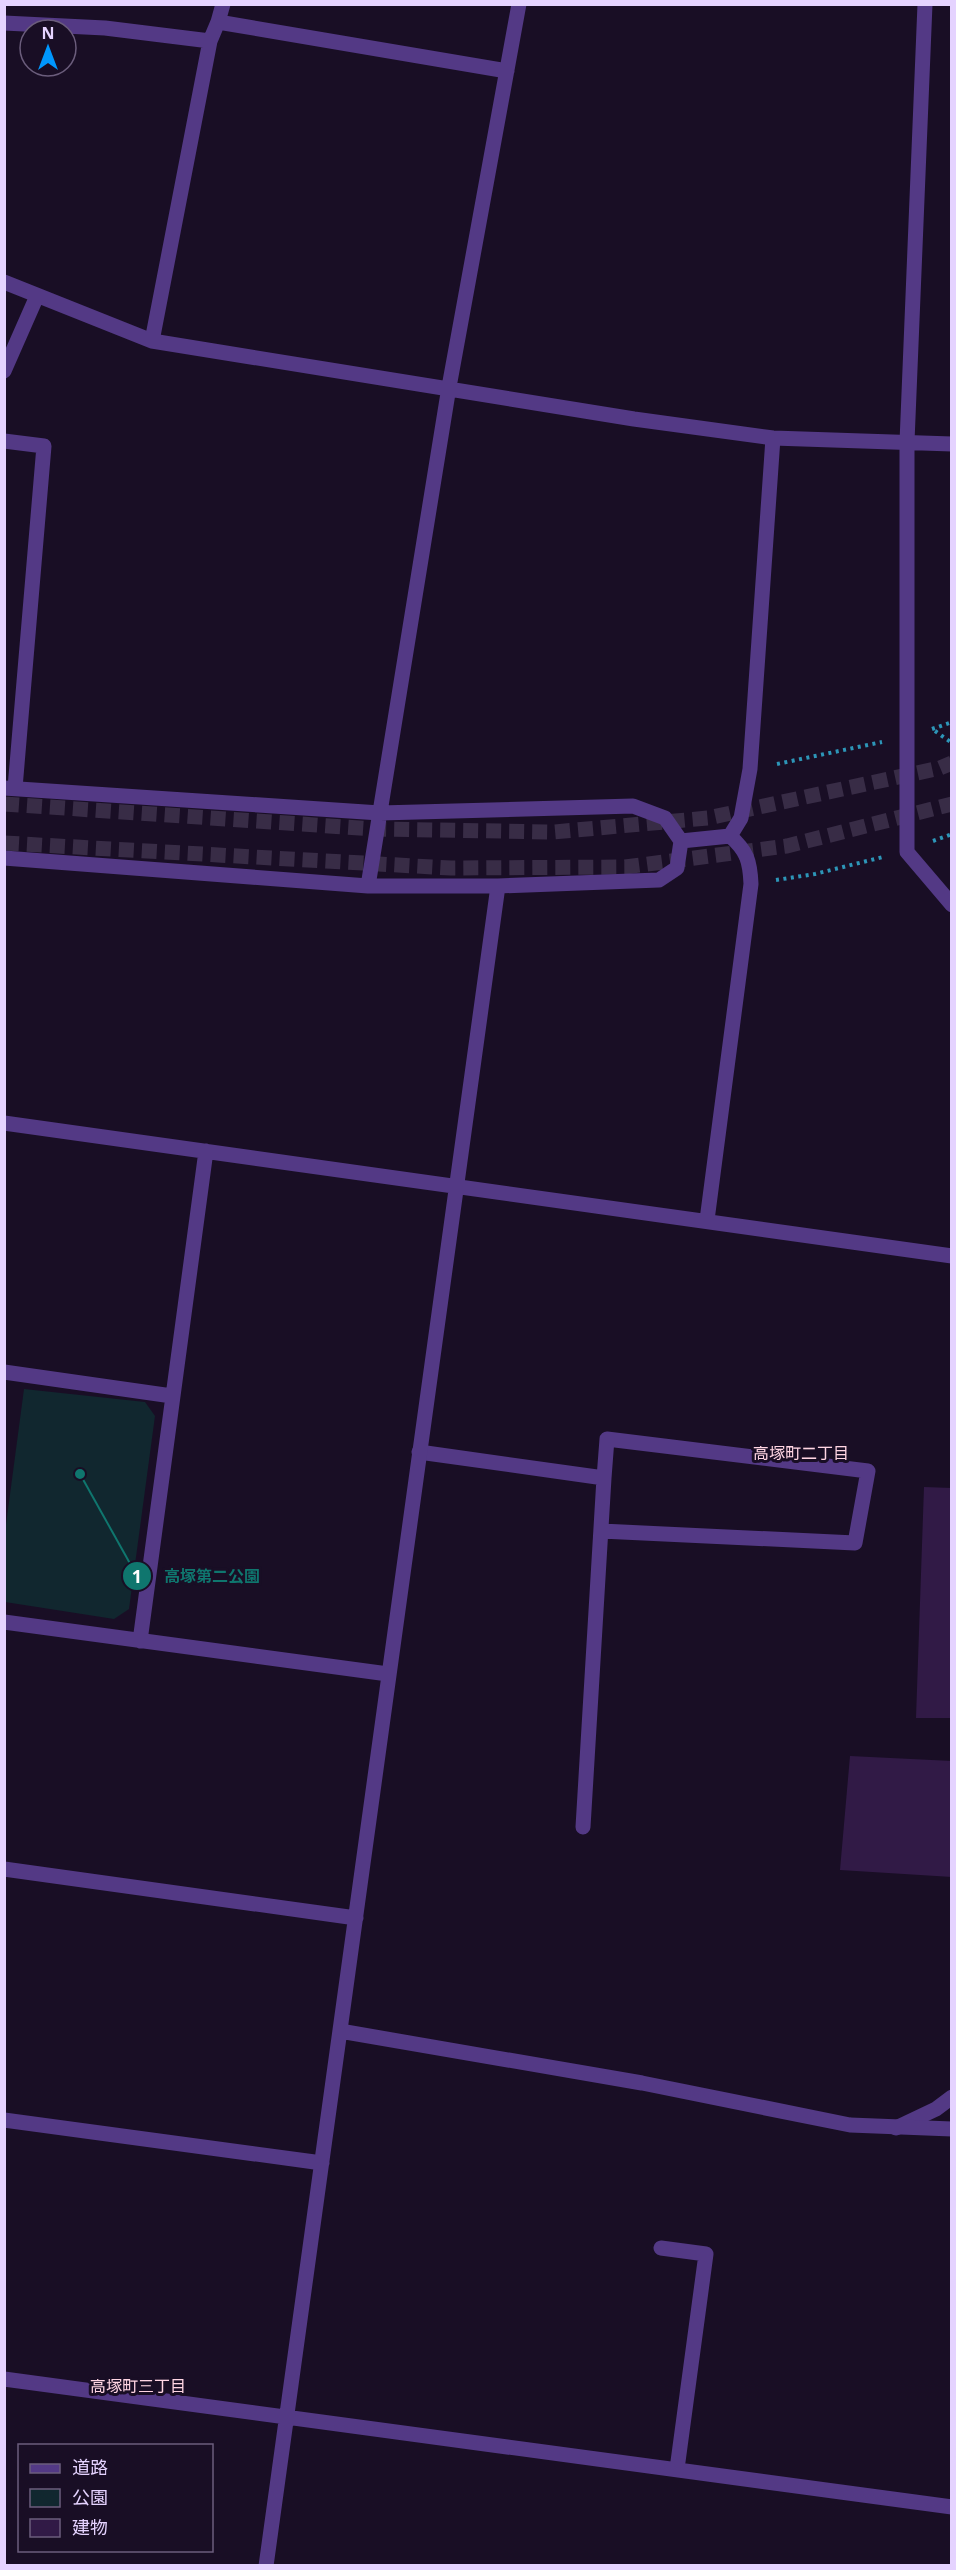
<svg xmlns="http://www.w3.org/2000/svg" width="956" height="2570" font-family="'Noto Sans','Noto Sans JP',sans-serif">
<rect width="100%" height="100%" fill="#190e25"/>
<!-- green -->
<path fill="#11272f" d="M24,1389L145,1402L155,1416L129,1609L114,1619L5,1602V1532Z"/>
<!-- building -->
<path fill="#311a46" d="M924,1487L952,1488V1718H916Z
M850,1756L952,1761V1877L840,1870Z"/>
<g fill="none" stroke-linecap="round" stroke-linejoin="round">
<!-- secondary-tunnel -->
<path stroke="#382c46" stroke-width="15" stroke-dasharray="15 8" stroke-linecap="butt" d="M4,804L375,829L554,832L708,818L940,768L952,763
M4,843L451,868L625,867L787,846L952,804"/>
<!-- path -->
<path stroke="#2d96b8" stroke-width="4" stroke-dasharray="3 4.5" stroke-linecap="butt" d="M932,729L952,722
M935,731L952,743
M777,764L882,742
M933,841L952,834
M776,880L815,874L883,857"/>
<!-- lane -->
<path stroke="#533985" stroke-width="15" d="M419,1452L604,1478L607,1439L868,1471L855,1543L601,1531
M583,1827L604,1478
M896,2128L936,2109L952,2097"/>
<!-- street -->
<path stroke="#533985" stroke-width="15" d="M925,4L907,442V852L952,905
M218,22L223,4
M4,23L105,28L210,41
M507,71L218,22L210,41L152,341L634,419L773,438L952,444
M4,282L152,341
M4,371L37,296
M4,441L44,446L15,788
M4,788L380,813L633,806L665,818L681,841L677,868L659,880L498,886H368L4,858
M730,836L741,818L750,769L773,438
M681,841L730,836C747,851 750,861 751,884L707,1220
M368,886L449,387L519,4
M4,1123L952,1256
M4,1372L172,1396
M4,1622L388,1674
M140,1641L206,1151
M4,1869L356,1918
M340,2031L642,2083L850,2125L952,2129
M4,2120L322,2163
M661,2248L706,2254L677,2469
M4,2379L952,2507
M266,2566L498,886"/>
</g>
<g text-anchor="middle" stroke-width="6" stroke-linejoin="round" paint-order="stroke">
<!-- neighbourhood labels -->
<g font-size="16" fill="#ffd5e3" stroke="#190e25">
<text x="801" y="1459">高塚町二丁目</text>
<text x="138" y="2392">高塚町三丁目</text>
</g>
</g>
<!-- callouts -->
<path fill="none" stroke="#0f766e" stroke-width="2" d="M80 1474L137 1576"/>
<g fill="#0f766e" stroke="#190e25" stroke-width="2">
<circle cx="80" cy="1474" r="6"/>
<circle cx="137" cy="1576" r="15"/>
</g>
<g font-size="18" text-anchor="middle" font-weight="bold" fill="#fff">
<text x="137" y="1583">1</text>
</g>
<g font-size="16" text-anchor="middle" font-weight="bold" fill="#0f766e" stroke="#190e25" stroke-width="6" stroke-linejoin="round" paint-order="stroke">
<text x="212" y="1582">高塚第二公園</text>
</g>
<!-- border -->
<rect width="956" height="2570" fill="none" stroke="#e5d3ff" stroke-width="12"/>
<!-- legend -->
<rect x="18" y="2444" width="195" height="108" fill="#190e25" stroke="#6b5d7c" stroke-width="1.5"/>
<rect x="30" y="2464" width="30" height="9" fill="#533985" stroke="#6b5d7c" stroke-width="1.5"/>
<text x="72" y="2474" font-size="18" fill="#e5d3ff">道路</text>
<rect x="30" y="2489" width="30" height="18" fill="#11272f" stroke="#6b5d7c" stroke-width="1.5"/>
<text x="72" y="2504" font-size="18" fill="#e5d3ff">公園</text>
<rect x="30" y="2519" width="30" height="18" fill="#311a46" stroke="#6b5d7c" stroke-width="1.5"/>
<text x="72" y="2534" font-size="18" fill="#e5d3ff">建物</text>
<!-- north arrow -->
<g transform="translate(48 48)"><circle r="28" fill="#190e25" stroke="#6b5d7c" stroke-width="1.5"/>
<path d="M0-4.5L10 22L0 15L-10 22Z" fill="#0097fe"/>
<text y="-9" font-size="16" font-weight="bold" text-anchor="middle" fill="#e5d3ff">N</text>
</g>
</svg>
